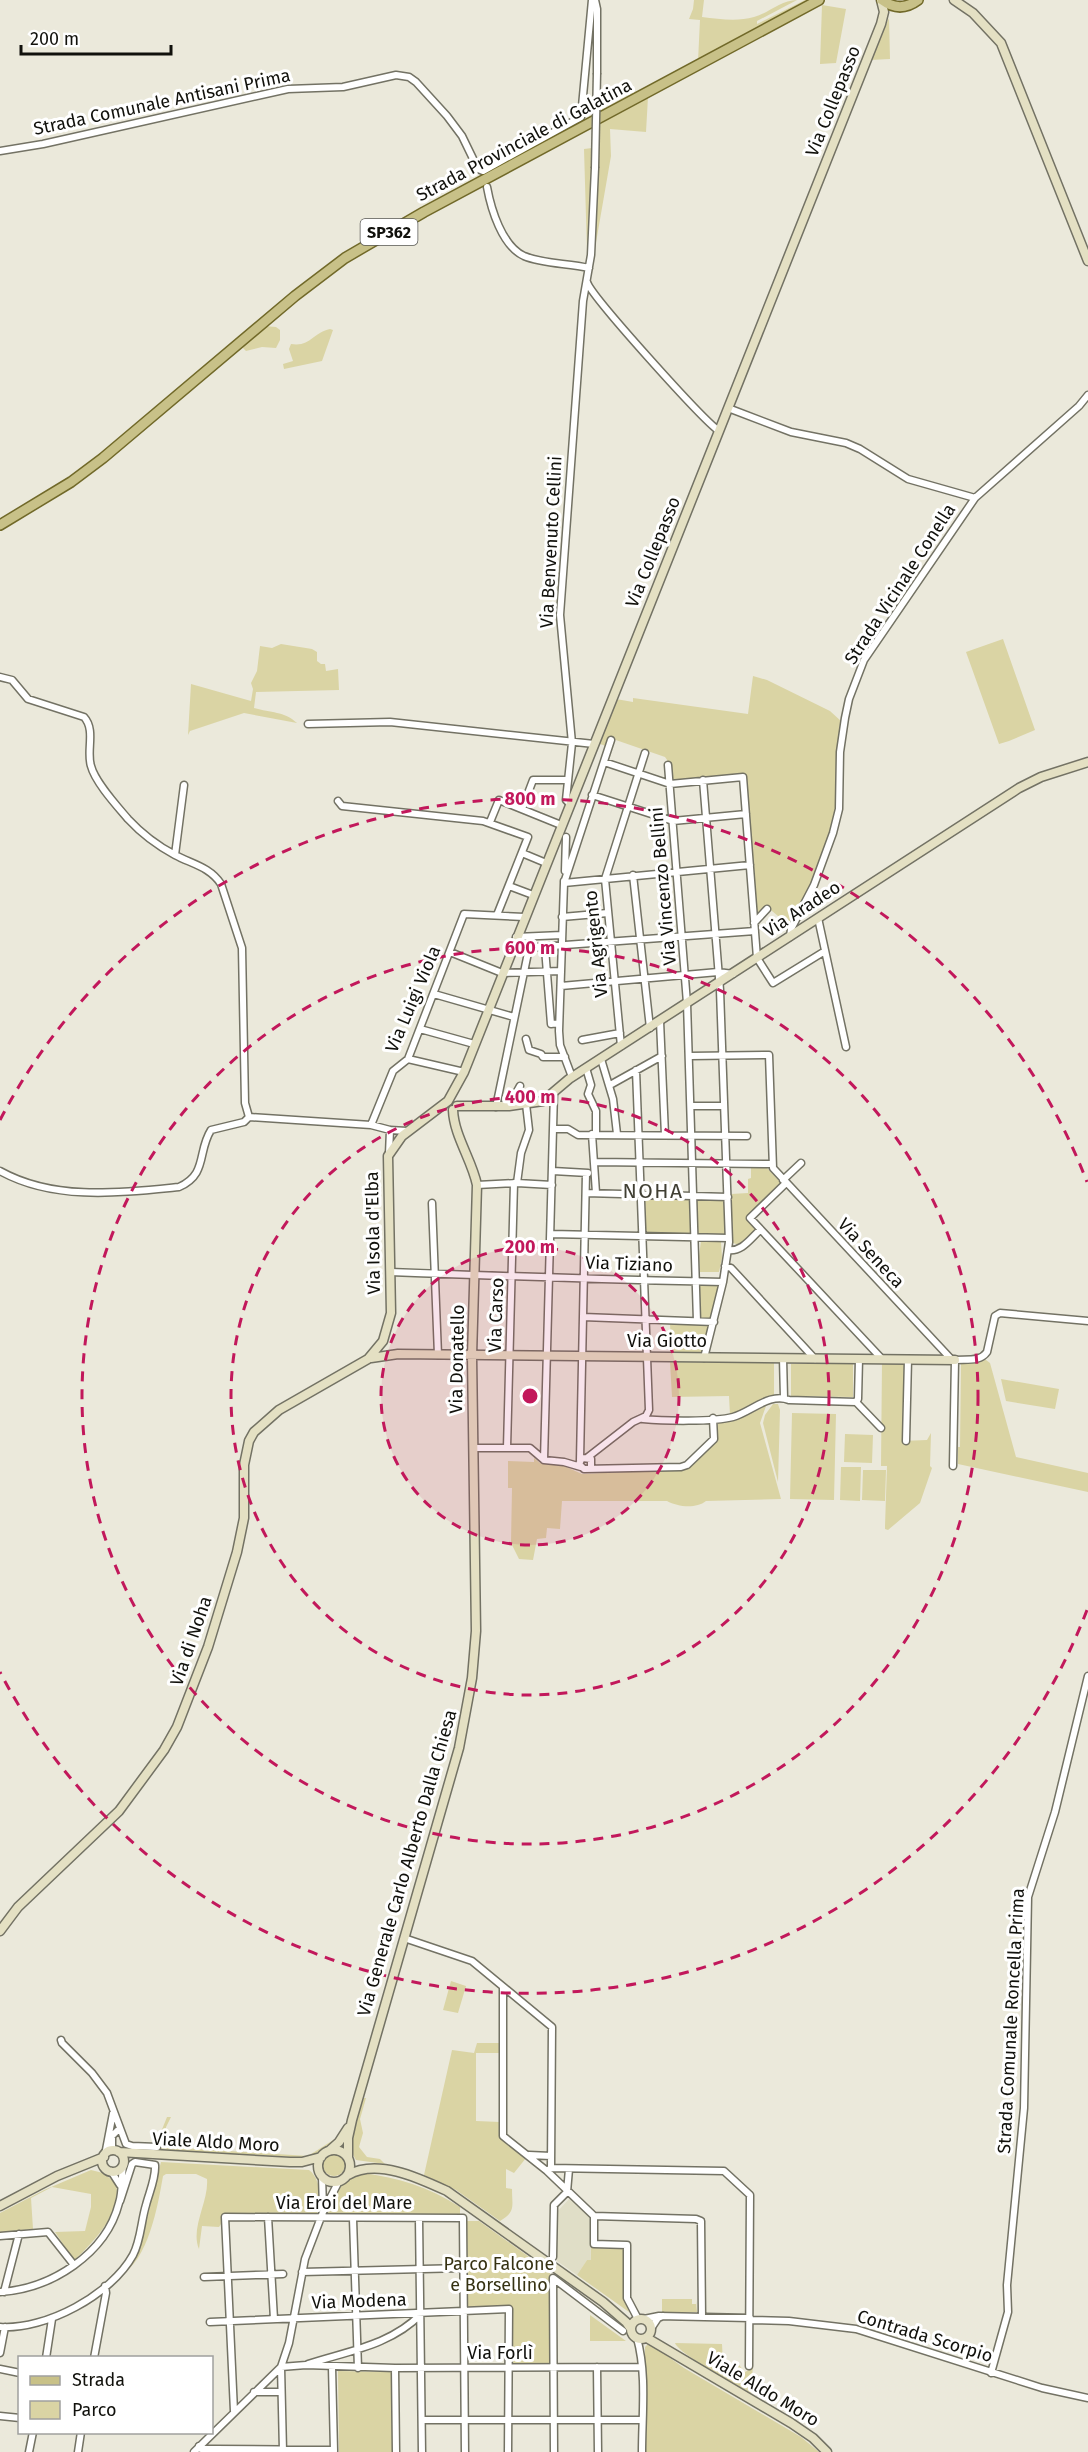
<svg xmlns="http://www.w3.org/2000/svg" width="1088" height="2452" font-family="'Fira Sans',sans-serif">
<rect width="100%" height="100%" fill="#ebe9db"/>
<!-- built -->
<path fill="#e0dec7" d="M570,2198L590,2217L591,2260H587L577,2275L557,2261L556,2213Z"/>
<!-- green -->
<path fill="#dad4a4" d="M694,0H704L702,17C719,19 737,22 754,17C769,13 781,0 797,0L757,21V24L805,0H811L698,61L700,20L689,19L693,9Z
M822,5L846,9L836,63L820,64Z
M889,18L890,59L870,60Z
M648,97L646,132L610,129L611,156L594,254L599,123Z
M592,148L588,251H587L584,149Z
M264,326L276,327L280,330V340L276,348L262,347L246,351L242,347Z
M330,329L333,330L322,361L284,369L283,364L293,361L289,349L291,344C311,347 312,333 330,329Z
M1003,639L1035,730L1009,741L999,744L966,652Z
M281,644L312,649L317,652V661L321,664H325L326,671L338,669L339,690L256,692L254,708C271,713 284,711 297,723L244,713L190,731L188,735L191,684L251,701L253,689L251,683L257,671L260,646L272,648Z
M753,676L767,680L830,711L842,722C840,752 840,784 836,814C831,849 807,895 790,926L766,906L756,914L745,775L672,781L670,764L665,757L610,738L606,746L597,743L616,699L633,702V698L748,714Z
M751,1166L767,1168L782,1184L747,1217L757,1230L740,1245L733,1243L731,1194L748,1193V1179L751,1178Z
M645,1199H692L693,1235L646,1234Z
M696,1200H725L726,1236L697,1235Z
M701,1241L721,1242L722,1258L719,1272H700L699,1256Z
M698,1285L719,1286L711,1320L700,1319Z
M670,1324L710,1325L702,1354L672,1355Z
M986,1360L990,1363L1016,1457L1088,1473V1492L958,1464V1447H960L961,1364Z
M670,1362L774,1363V1397L730,1415L729,1396L672,1397Z
M882,1362L904,1363L902,1441L927,1440L931,1433L930,1466L932,1468L920,1503L888,1530L885,1529V1526L887,1466H881Z
M853,1363V1397L791,1396V1364Z
M1001,1379L1059,1389L1055,1409L1006,1401Z
M773,1404H778L780,1410L778,1482L763,1423L765,1415Z
M766,1406L760,1423L781,1499L706,1501C696,1509 678,1507 667,1501H562L560,1529L547,1528L546,1538L537,1539L533,1560L519,1559L511,1543L512,1488H508V1461L534,1462V1458L540,1463L564,1466L582,1474L687,1469L718,1441V1422L734,1421Z
M792,1413L836,1414L834,1500L790,1499Z
M845,1434L873,1435L872,1463L844,1462Z
M841,1467H861L860,1501L840,1500Z
M863,1470H886L885,1501L862,1500Z
M451,1981L466,1986L458,2013L443,2010Z
M477,2043H500V2053H476V2121L500,2122L499,2135L526,2158L514,2173L506,2169V2188L512,2189C512,2206 516,2212 500,2221L456,2190L424,2175L452,2050L474,2053Z
M364,2098H366L360,2119L363,2133L359,2147L367,2157L380,2159L385,2164L356,2160C344,2144 358,2115 364,2098Z
M167,2117H171L166,2127L165,2145L167,2147L308,2156L338,2137L335,2142L309,2158L160,2150L161,2132Z
M323 2165a11 11 0 1 1 22 0a11 11 0 1 1-22 0Z
M161,2162L309,2170C321,2179 322,2200 317,2214H222L221,2224L219,2227L202,2226L199,2249C190,2228 209,2201 207,2179L196,2174H166L163,2176C158,2205 148,2262 120,2275L141,2241Z
M91,2170L103,2173L116,2183C122,2213 95,2240 76,2259H73L55,2232L85,2231L91,2207V2194L52,2187L31,2198L33,2229L0,2233V2213L44,2190Z
M361,2173C397,2177 429,2187 460,2207V2214L328,2215C328,2196 344,2181 361,2173Z
M467,2221H479L550,2272L551,2366L511,2367V2306L468,2308Z
M591,2243L596,2248L624,2249V2298L629,2312L577,2275L587,2260H591Z
M662,2299H692V2304H696V2301L697,2312L662,2313Z
M590,2315L626,2341H590Z
M649,2343L684,2368L801,2437L819,2452H645V2347Z
M675,2343L722,2344L723,2362L739,2365L745,2372L749,2370L753,2364L751,2393C737,2385 680,2355 675,2343Z
M338,2371L392,2372V2452H339Z"/>
<g fill="none" stroke-linecap="round" stroke-linejoin="round">
<!-- street casing -->
<g stroke="#737264" stroke-width="9">
<path id="street" d="M595,0L597,9V73
M0,151L43,144L288,89L343,87L396,75L409,77L416,82L447,116L462,136L478,169L483,171L581,117L592,0
M487,187C491,209 502,246 524,256C543,264 568,263 589,268
M587,282C591,296 702,419 719,431
M728,408L791,432L846,443L860,449L908,479L975,498
M0,677L12,680L28,699L84,717C96,730 86,751 91,766C95,782 117,806 128,819C141,833 158,846 175,855C192,864 210,867 221,884L242,948L245,1103L249,1117L371,1125L390,1130L407,1131
M308,724L390,722L594,744
M604,762L670,784L743,777L757,958L773,983L825,951
M668,765L687,1003L697,1321
M703,780L720,990L729,1242L723,1282L704,1358
M592,795L673,821L746,814
M338,801L342,806L483,821L528,837L497,915
M570,804L566,800L572,743L560,615L583,301L591,255L595,168
M522,809L533,780H568
M490,822L499,800L561,825
M522,853L546,863
M175,855L184,785
M565,871L566,837
M633,875L650,1028
M564,881V883L750,865
M509,886L533,895
M562,917L608,913
M818,918L846,1047
M754,923L767,909
M516,937L562,935
M790,937L791,929L814,885L833,833L839,809L840,752L845,718L849,699L864,660L975,498L1079,406L1088,395
M545,948L551,1024L559,1023
M511,949L755,931
M450,952L502,973L561,971
M561,986L718,972L733,974
M434,994L514,1017
M660,1021L665,1135
M420,1029L474,1044
M526,1039L529,1050L541,1054L543,1057H565
M582,1040L620,1033
M621,1046L605,879L645,753
M690,1056L769,1055L773,1168L952,1360
M408,1059L464,1072
M601,1059L613,1099L617,1134
M586,1068L591,1085L588,1094L596,1111V1134
M572,1077L560,1045L559,1031L564,883L611,740
M610,1085L662,1056
M509,1106L520,1086
M692,1106H724
M496,1107L529,948
M371,1125L393,1071L408,1059L464,914L524,917
M554,1129H568L578,1135L747,1136
M592,1134L596,1193
M389,1154L390,1130
M595,1162L772,1164
M0,1171C54,1201 119,1193 179,1187C208,1174 197,1152 211,1130L244,1122L249,1117
M553,1171L588,1173
M783,1180L801,1163
M517,1183L521,1153L529,1130L526,1104
M786,1183L750,1218L882,1359
M477,1185L517,1183L552,1185
M586,1193L728,1197
M432,1203L438,1355
M551,1234L728,1238
M728,1250C742,1252 750,1239 760,1230
M725,1266L731,1268L815,1359
M390,1272C501,1276 612,1280 723,1282
M583,1317L714,1322
M783,1358L784,1398
M856,1402L881,1428
M643,1419C663,1421 714,1422 733,1417C751,1412 770,1392 789,1400L856,1402L858,1399L859,1359
M906,1441L908,1359
M473,1448H530L544,1460L564,1462L581,1467
M507,1448L514,1183
M588,1457L633,1422L646,1416L649,1410L636,1070
M544,1460L554,1092
M580,1460L586,1173
M953,1466L955,1360C967,1359 980,1362 987,1352L995,1316L1000,1313L1088,1321
M591,1468V1459L582,1458L579,1464L584,1469L681,1467L687,1465L714,1439L713,1418
M404,1938L472,1961L552,2027L551,2168
M503,1987V2136L547,2171L594,2216
M61,2040L62,2043L92,2073L107,2093L126,2144L132,2146L157,2147V2142
M112,2151V2136L120,2128
M105,2155L113,2113
M529,2155L551,2156
M111,2171L120,2185
M547,2171L551,2168L724,2171L750,2195L749,2366
M322,2176L323,2208
M567,2192L569,2169
M594,2216L696,2219L701,2221L702,2317
M594,2216V2244L627,2245V2298L638,2319
M268,2217L274,2319
M353,2219L358,2368
M419,2219L422,2452
M0,2236L48,2232L74,2265
M553,2257L554,2205L567,2192
M302,2272L464,2268
M204,2277L283,2274
M0,2292C51,2289 106,2254 119,2203C123,2191 121,2178 123,2166
M4,2292L19,2234
M644,2319L659,2316L750,2318
M750,2320L789,2321L856,2329L1042,2388L1088,2398
M210,2322L509,2309L508,2452
M0,2327C46,2330 111,2295 133,2255C141,2240 141,2221 146,2205C149,2193 156,2178 155,2165L135,2162L132,2164L120,2201
M652,2327L658,2318L663,2316
M637,2338C647,2374 642,2415 642,2452
M0,2353L5,2327
M46,2358L52,2319
M94,2358L106,2293L105,2286
M308,2364C348,2351 391,2345 421,2314
M281,2367L306,2365L395,2368L641,2367
M281,2367L283,2451
M332,2367L334,2451
M597,2367L598,2452
M395,2368L396,2452
M0,2369L20,2373
M991,2373L1008,2312L1007,2285L1024,2108L1028,1897L1055,1812L1088,1676
M254,2392H281
M234,2411L225,2217L463,2218L465,2452
M0,2416L20,2418
M422,2420H642
M199,2446L201,2449H215L334,2450
M29,2452L33,2432
M78,2452L81,2432
M194,2452L281,2367L289,2343L305,2259L323,2212L339,2181
M554,2452L553,2278L623,2331"/>
</g>
<!-- secondary casing -->
<g stroke="#737264" stroke-width="11">
<path id="secondary" d="M954,0L973,13L1001,43L1088,261
M457,1106H509L543,1101L569,1079L1019,788L1041,777L1088,762
M371,1358L398,1354L955,1360
M0,1931L18,1907L119,1811L164,1750L177,1727L208,1647L237,1552L244,1518V1465L249,1441L254,1432L279,1410L368,1359L383,1341L391,1313L388,1156L402,1136L448,1101L464,1072L881,24L884,12L881,0
M318 2166a16 16 0 1 1 32 0a16 16 0 1 1-32 0Z
M330,2150L339,2142L348,2128
M102 2161a11 11 0 1 1 22 0a11 11 0 1 1-22 0Z
M119,2152L290,2162H302L321,2157
M348,2157V2138L352,2120L459,1748L472,1678L476,1631L472,1356L477,1185C472,1160 454,1136 453,1110
M348,2175C377,2158 419,2178 447,2191L603,2302L626,2322L631,2329
M0,2206L57,2176L104,2157
M631 2329a10 10 0 1 1 20 0a10 10 0 1 1-20 0Z
M647,2338L791,2423L813,2438L827,2452"/>
</g>
<!-- primary casing -->
<g stroke="#716929" stroke-width="12">
<path id="primary" d="M882,0C894,9 906,9 918,0
M0,525L71,482L103,458L295,296L345,258L424,212L819,0"/>
</g>
<!-- street -->
<use href="#street" stroke="#fff" stroke-width="6"/>
<!-- secondary -->
<use href="#secondary" stroke="#e4e0c3" stroke-width="8"/>
<!-- primary -->
<use href="#primary" stroke="#c8c188" stroke-width="9"/>
<!-- street-bridge casing -->
<g stroke="#737264" stroke-width="9" stroke-linecap="butt">
<path id="street-bridge" d="M595,168L597,73"/>
</g>
<!-- street-bridge -->
<use href="#street-bridge" stroke="#fff" stroke-width="6"/>
</g>
<!-- distance rings -->
<circle cx="530" cy="1396" r="149" fill="#c2185b" fill-opacity=".12"/>
<g fill="none" stroke="#c2185b" stroke-width="3" stroke-dasharray="10 8">
<circle cx="530" cy="1396" r="149"/>
<circle cx="530" cy="1396" r="299"/>
<circle cx="530" cy="1396" r="448"/>
<path d="M1087 1610A597 597 0 0 1 0 1672M0 1120A597 597 0 0 1 1087 1182"/>
</g>
<g text-anchor="middle" stroke-width="6" stroke-linejoin="round" paint-order="stroke">
<!-- shield labels -->
<rect fill="#fff" stroke="#585855" stroke-width="1.5" x="360.5" y="219" width="57" height="26" rx="4.5"/>
<g font-size="16" font-weight="bold" fill="#11110c">
<text x="389" y="238">SP362</text>
</g>
<!-- street labels -->
<g font-size="18" fill="#11110c" stroke="#fff">
<text transform="translate(833 101) rotate(-68)" y="6">Via Collepasso</text>
<text transform="translate(162 102) rotate(-12)" y="6">Strada Comunale Antisani Prima</text>
<text transform="translate(524 140) rotate(-28)" y="6">Strada Provinciale di Galatina</text>
<text transform="translate(551 542) rotate(-87)" y="6">Via Benvenuto Cellini</text>
<text transform="translate(653 552) rotate(-68)" y="6">Via Collepasso</text>
<text transform="translate(900 584) rotate(-57)" y="6">Strada Vicinale Conella</text>
<text transform="translate(663 886) rotate(-95)" y="6">Via Vincenzo Bellini</text>
<text transform="translate(802 909) rotate(-33)" y="6">Via Aradeo</text>
<text transform="translate(596 944) rotate(-96)" y="6">Via Agrigento</text>
<text transform="translate(413 999) rotate(-67)" y="6">Via Luigi Viola</text>
<text transform="translate(373 1233) rotate(-91)" y="6">Via Isola d'Elba</text>
<text transform="translate(871 1253) rotate(47)" y="6">Via Seneca</text>
<text transform="translate(629 1264) rotate(2)" y="6">Via Tiziano</text>
<text transform="translate(496 1315) rotate(-88)" y="6">Via Carso</text>
<text x="667" y="1347">Via Giotto</text>
<text transform="translate(457 1359) rotate(-89)" y="6">Via Donatello</text>
<text transform="translate(191 1641) rotate(-71)" y="6">Via di Noha</text>
<text transform="translate(407 1863) rotate(-74)" y="6">Via Generale Carlo Alberto Dalla Chiesa</text>
<text transform="translate(1011 2021) rotate(-87)" y="6">Strada Comunale Roncella Prima</text>
<text transform="translate(216 2142) rotate(3)" y="6">Viale Aldo Moro</text>
<text x="344" y="2209">Via Eroi del Mare</text>
<text transform="translate(359 2301) rotate(-2)" y="6">Via Modena</text>
<text transform="translate(925 2336) rotate(17)" y="6">Contrada Scorpio</text>
<text x="500" y="2359">Via Forlì</text>
<text transform="translate(763 2389) rotate(31)" y="6">Viale Aldo Moro</text>
</g>
<!-- park labels -->
<g font-size="18" fill="#363213" stroke="#fff">
<text x="499" y="2270">Parco Falcone<tspan x="499" dy="21">e Borsellino</tspan></text>
</g>
<!-- quarter labels -->
<g font-size="21" letter-spacing="1.5" fill="#403f33" stroke="#fff">
<text x="653" y="1198">NOHA</text>
</g>
</g>
<circle cx="530" cy="1396" r="9" fill="#c2185b" stroke="#fff" stroke-width="3"/>
<g font-size="18" text-anchor="middle" font-weight="bold" fill="#c2185b" stroke="#fff" stroke-width="6" stroke-linejoin="round" paint-order="stroke">
<text x="530" y="805">800 m</text>
<text x="530" y="954">600 m</text>
<text x="530" y="1103">400 m</text>
<text x="530" y="1253">200 m</text>
</g>
<!-- legend -->
<rect x="18" y="2356" width="195" height="78" fill="#ffffff" stroke="#a0a09e" stroke-width="1.5"/>
<rect x="30" y="2376" width="30" height="9" fill="#c8c188" stroke="#a0a09e" stroke-width="1.5"/>
<text x="72" y="2386" font-size="18" fill="#11110c">Strada</text>
<rect x="30" y="2401" width="30" height="18" fill="#dad4a4" stroke="#a0a09e" stroke-width="1.5"/>
<text x="72" y="2416" font-size="18" fill="#11110c">Parco</text>
<!-- scale -->
<path d="M21 45v9h150v-9" fill="none" stroke="#11110c" stroke-width="3"/>
<text x="30" y="45" font-size="18" fill="#11110c" stroke="#ffffff" stroke-width="4.5" paint-order="stroke">200 m</text>
</svg>
